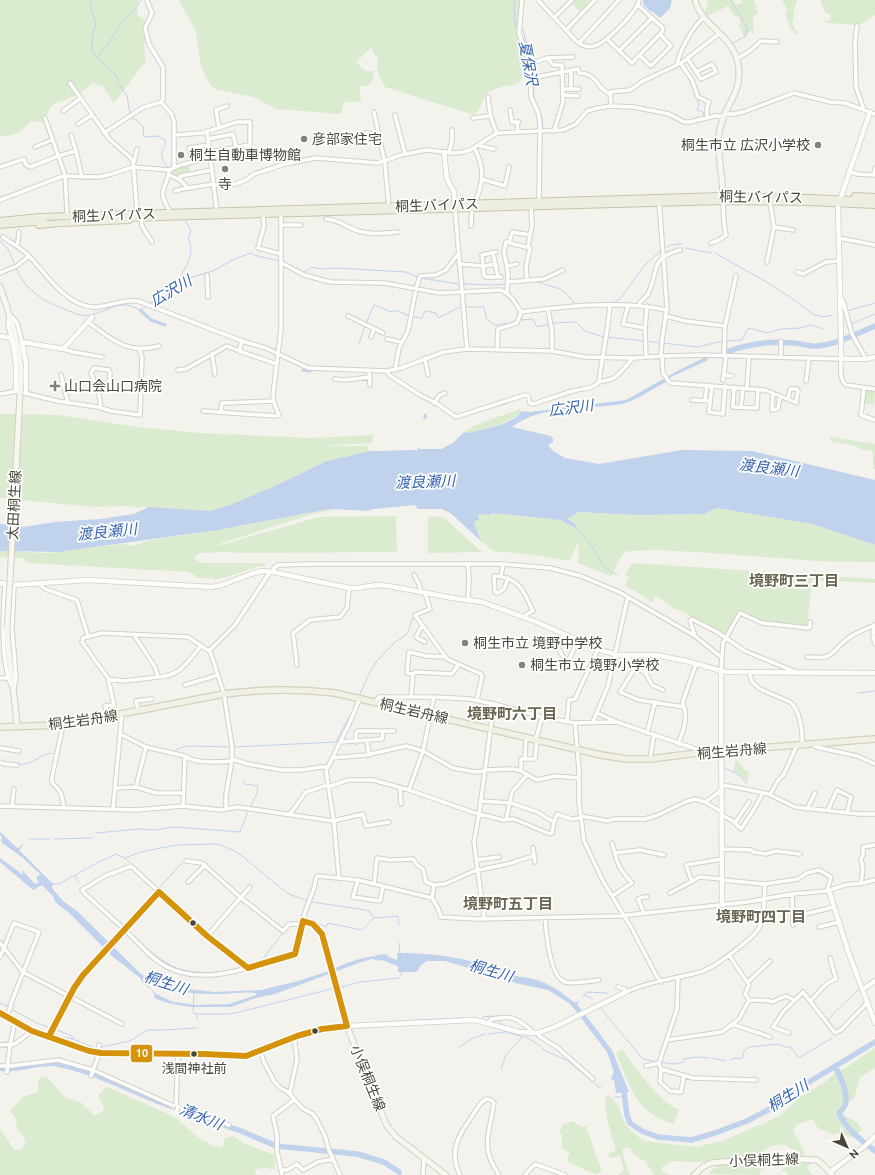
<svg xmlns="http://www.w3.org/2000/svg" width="875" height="1175" font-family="Ubuntu,'Noto Sans JP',sans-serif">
<rect width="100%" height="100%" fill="#f3f2ed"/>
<!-- green -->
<path fill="#dbebcf" d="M0,0H139L137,14L146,22L149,31L144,45L146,61L114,103L103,86L93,83C87,88 81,93 74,96C55,105 52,98 45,122L31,121C21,132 15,136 0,136Z
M179,0H519L517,24L520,39L529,65V70L517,84L505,86L487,92L479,109L474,115L385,87L377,72L378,59L371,48L356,62L365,71H373L374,78L369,85L359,87L361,101L344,102L341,114L276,109L254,97L214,89L206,78L200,61L196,32Z
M574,0H594L581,13L571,3Z
M708,0H733L736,5L742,3L741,0H754L758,13L753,17L754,34L751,30L744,37L739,25L741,23L739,16L735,17L728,6L707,16L705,12Z
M782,0H797L793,15L794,16L792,24L799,34L797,35L790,28L785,13L788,11Z
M820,0H875V15L858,25L829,23L823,22V20L830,21L831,15L824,11Z
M189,164L190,174L173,175L172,172L175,169Z
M866,390L875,391L874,405L863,403L865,391Z
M520,409L522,411L520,414L502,424L468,433L463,432L478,424Z
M0,414L58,415L138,427L200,433L311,438L373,435V443L317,446H366L371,451L327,461L277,485L230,505L211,511L121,506L95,507L0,498Z
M831,437L875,444V469H873V453L870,450H862L856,446L830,441Z
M717,508L812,524L875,545V562L817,561L711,553L656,550L631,551L625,552L616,564L617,566L611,576L577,563L579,554L578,541L570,561L535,555L493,551L481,541L474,523L479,514L489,515L493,513L560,520L578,529L570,521L566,518L572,517L578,512L636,515L704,514Z
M331,509L336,510L316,513L222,543L213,547L319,517L396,516L397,552L247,553L224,552L200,553L195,557V559L201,563H265L266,566H260L220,579L199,578L189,572L27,563L22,558L0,557V551L48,553L124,544L130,546L152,540L218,530Z
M433,516L444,518L482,552L428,553V517Z
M634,563L875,579V583L812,580L807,626L761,622L742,611L738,612L735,621L726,636H724L695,618L677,609L676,610L657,597V596L625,575L631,565Z
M629,578L656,595L652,602L625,585Z
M736,759L743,767L744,770L749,772L747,783L742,776L733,771Z
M875,1048V1068L860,1077L854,1099L841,1105L843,1115L857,1122L862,1130L852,1137L839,1133L832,1134L819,1129L812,1119L798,1124L793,1130C797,1140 802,1144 805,1155L802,1157C798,1154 794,1150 789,1147C780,1141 764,1146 761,1156L699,1162L672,1161L663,1166L661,1171L670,1175H654L645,1161L634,1155L630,1148L626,1147L622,1151L630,1175H618L624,1170L620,1156L610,1158L608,1156L609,1153L616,1151L606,1115L605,1098L609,1095C618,1101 621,1116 627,1126C631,1132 638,1137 644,1141L696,1147L723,1141L754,1127L764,1124L782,1114L800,1097L824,1083L835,1073L847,1067Z
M622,1049C633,1064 661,1105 679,1109L674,1124C635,1113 630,1086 616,1053Z
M42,1076L48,1078L65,1097L82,1103L95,1116L103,1111L104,1107L99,1099V1094L107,1087L175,1117L201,1140L206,1141L212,1146L222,1148L224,1143V1138L233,1136L245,1144L275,1155V1169L263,1168L256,1169L255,1175H0V1128L14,1150L22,1149L26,1141L17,1129L16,1119L10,1111L23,1097L38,1092V1080Z
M573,1121L581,1127L586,1126L602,1172L595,1174L592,1173L566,1161L570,1153L562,1149V1134L559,1132L563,1125Z
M773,1160V1163L763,1168L759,1172L760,1175L708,1174L719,1164Z
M793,1161H811V1164L807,1168L813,1175H787L788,1172L781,1171Z"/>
<!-- water -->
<path fill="#c1d2ed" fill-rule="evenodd" d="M643,0H672L670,8L660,18L652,11L651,12L643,4Z
M706,357L708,360L671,377L666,382C652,389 637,400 622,404C586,410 542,404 512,427L551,436L553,439V442L548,445L553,451L565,458L599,464L682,450L752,451L875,480V545L812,524L717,508L704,514L636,515L578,512L572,517L566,518L574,523L579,530L560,520L493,513L489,515L479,514L478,516L479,520L474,521V523L481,541L450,513L441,509H417L416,505L373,509L368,511L331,509L324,510L218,530L59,552L0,551V524L23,527L55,522L100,519L134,514L149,507L211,511L230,505L277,485L327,461L371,451L415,450L417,451L418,448H420V449H441L460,436L463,432L468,433C485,428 511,426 522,411L530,412L626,400L681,369Z
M0,832L17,848H18L23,844V845L19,850L53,884L52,888L63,901L77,911L141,974L158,983L177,988L215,992L261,990L298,981L329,971L347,963L363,958L388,954V955L380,959H371L356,964L275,994L256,998L231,1007H190L168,1003L154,998L155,996L152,990L144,984L139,977L113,957L69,913L55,902L53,896L42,885L33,890L0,862V858L23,875L22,870L35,884L39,882L37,880V876L41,875L23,858L1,842L2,837L0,835ZM142,979C162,990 189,994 212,994C227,995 242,991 256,993V995L229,1004L197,1005L182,1003L173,1002L156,994Z
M400,952L401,953C434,953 464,958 495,968C501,970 506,973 512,975C519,977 526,977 533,979C550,983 562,993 575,1003L578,1001L579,1002L577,1004L612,1050L629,1092L616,1093L614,1080L611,1079L614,1072L607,1052L575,1010L570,1004L548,990L515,983L501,976L492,975L445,961H427L420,966L417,972H398L397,953H399Z"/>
<!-- pier -->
<path fill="#f3f2ed" d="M466,430L453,443L441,449H420L419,448H412L395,449V450L371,451L369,449L401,448H416L417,446H419L422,447H441L452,441L462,431Z
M373,509H397L374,511L368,513L331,511L315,513L336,510L368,511Z
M415,509H441L450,513L483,543H480L449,514L440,511H417Z"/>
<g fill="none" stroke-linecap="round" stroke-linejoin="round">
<!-- stream -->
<path stroke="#c1d2ed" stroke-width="1" d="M90,0L91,9L96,23L92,38V50L96,57L116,75L118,82L127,96L130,113
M514,0L515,26L518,27
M731,0L747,28L746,36L732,43
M521,29H523L531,61
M97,58L109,42L120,25L142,0
M532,64L534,97L537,106
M687,76L694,90
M697,98L699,105L697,110L703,112L704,116
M540,113L542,119L543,129
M131,116L133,119L137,120L144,128L143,133L144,137L158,136L165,140C166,145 165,145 163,149C159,156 164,162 168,168
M0,241L8,249L15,265
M665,248L670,245L682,244
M685,248L711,253
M715,253L768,283L790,297L813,314L822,317L832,315
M16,268C26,291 44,302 67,310C74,313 82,317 90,315C102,313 114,304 126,305C130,305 136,308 140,310L147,306
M303,273L312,267L322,269L336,268L406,272L418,277
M421,278L459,284
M534,281L560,289L567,294L574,303
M178,283C183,268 197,254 188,238L191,231L185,220
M464,284L493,285L506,284
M613,303L620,299L644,266L660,251
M149,304L154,301L163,299L178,284L186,279L213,271L234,259L251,253L254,255L279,261
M465,307H484L486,318L494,325L511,323L517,320
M847,311L875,303
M413,317L422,318L425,311L436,313L438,318L458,308L461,307
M520,320L533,319L537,327L549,324
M552,323L576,322L585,331L604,337
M851,324L875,314
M607,337L644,341
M647,341L660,343
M726,341L742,340L747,330L750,328L767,333L781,329L800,328L811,325L823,329
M663,343L697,347L723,341
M359,344L365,326L374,305L392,312L394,310L410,316
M578,529L591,545L601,562L607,569L617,575
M858,693L875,691
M360,694L369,674L376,662L393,644L407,634L413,618
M234,747L336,742L348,719
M176,750L183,747L189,746L230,747
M19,764C32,766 40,754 52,753
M725,768L741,776L746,783
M244,781L245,784L258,786L257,793L251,806
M96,833L140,829L155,830L174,827L240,832L248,811
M30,839H49
M54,839L91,838L92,837
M125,858L130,863
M75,876L79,882
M52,884H59L97,863L116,854L125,858L141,852L176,845L218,844L237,852L281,888L289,894L308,901
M159,888L182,863
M85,891L91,897
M311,902L366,910L370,912L374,918
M108,912L115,919
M313,921L326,927L328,923L362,930L374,918L398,916L399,925
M128,931C160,960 172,976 219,972
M399,943L400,953
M255,963L261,961L283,933
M236,969L243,967
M338,988L360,982L399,978L401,976V972
M194,992L193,1013L197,1014
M584,995L593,999
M583,996L586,992L608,993
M0,1003L9,1007
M11,1009L39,1024L48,1027
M601,1009L643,1059L654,1061
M482,1017L492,1016
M197,1019V1014H229L239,1012L335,988
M498,1020L502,1024L503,1026
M378,1022L463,1018
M833,1028L828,1020L836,1011L860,988
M504,1029L505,1032L528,1038L540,1046
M57,1030L72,1036L73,1038
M163,1030L197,1028
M831,1031L832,1032
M489,1034L504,1032
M62,1037L73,1039L92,1047L97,1048
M101,1047L130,1041L147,1030H161
M459,1047L473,1038L485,1034
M542,1048L546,1051L566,1060
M712,1058L726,1061
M730,1060L735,1058L742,1059L744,1051L749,1047L779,1044L785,1047H790L799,1058L832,1038
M568,1061L591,1080
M662,1062C669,1064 676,1065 683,1062L684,1059L696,1057L708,1058
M501,1069L506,1055L522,1037
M593,1081L599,1088L601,1087
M615,1097H625
M399,1172L401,1175"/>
<!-- canal -->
<path stroke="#c1d2ed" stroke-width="3" d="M140,310L151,320L165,325
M303,370L310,371
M425,415V418"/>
<!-- river -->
<path stroke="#c1d2ed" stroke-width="5.5" d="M729,351C749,344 771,341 793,343C801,343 809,347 817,346C837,344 856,334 875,326
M377,958L382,957L397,963L402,960
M835,1066C840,1075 849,1095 845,1105C844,1108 841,1111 839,1113C846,1129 862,1141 875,1151
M0,1068C16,1072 41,1060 58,1064C98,1072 134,1093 171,1106
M622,1085L624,1092L627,1115L630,1123L642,1131L658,1137L691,1140L712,1134L747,1121L770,1109L809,1082L875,1042
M210,1120L241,1131L276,1146L357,1154L384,1162L399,1172"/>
<!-- minor casing -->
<g stroke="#d1d0cb" stroke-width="5.5">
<path id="minor" d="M147,0L152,13L145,28L149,44L163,67V99L161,102
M522,0L519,33L530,65L531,97L538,112L540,123L539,203
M538,0L576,41C581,45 587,48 594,46C605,44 638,11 639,0
M555,17L572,0
M857,26L855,41L856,87L864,110
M566,30L595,0
M607,39L632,63L662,32L663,28L638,5
M579,43L619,0
M619,51L652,18
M639,55L651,66L671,46L660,34
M547,58L573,57
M688,59L701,79L716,72L712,64L696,72
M737,59L751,50L761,41L777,42
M529,64L547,58L553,65H562L563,102L554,131
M680,64L720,33
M681,64L692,80L698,97L709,102L707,107V118
M531,78L578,69L579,73C599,74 596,89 610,94
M70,83L110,140L130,157L133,161L137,211
M563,89H579
M571,89V70
M563,95L578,96
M488,97C489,111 491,121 497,133
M161,102L171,113L174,121V168
M611,106L610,92L630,90L643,81L677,65C680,49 692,28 704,17
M510,110L512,122H519
M63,111L81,98
M374,112L385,164L389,208
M726,114H735L746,111L794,93L830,102L845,103L875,114
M395,115L405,154
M45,118L65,175L67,213
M473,118L490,116
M517,122L518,132
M78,124L92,115
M219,128L216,110L227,106
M207,131L217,213
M104,133L142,108L161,102
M365,133L379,134
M71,135L76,151L82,177
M175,135L202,133L237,122H250V145L210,152
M208,139L233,134L236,147
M478,145L480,146L494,149
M35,147L52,140
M474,148C481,159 484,175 480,188C479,194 476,198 475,204
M449,153L452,140V130
M134,162L137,149
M193,162L189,148L209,145
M0,167L24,159L26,165L30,167L58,156L76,151
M169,170C169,181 161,188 163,196C164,203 169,207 170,214
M849,171L857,174L875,175
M874,174L875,168
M169,175L180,180L188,188
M178,179L181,176L212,170
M482,179L505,186L509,167
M215,185L235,184L246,180L254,174L285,164L316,158L378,163L401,155L426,150L454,153L464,152L470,150L497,133L563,130L576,124L587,111L598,108L611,106L633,107L669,114L684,122H689L715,116H724
M175,191L182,189L214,184
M0,200L63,176L99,177L112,174L133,167L169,170L181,165L210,157
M659,201L667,307L662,340L661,356
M455,209L467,349
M263,214L264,226L258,248L281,254
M141,218L142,226L152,242
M326,219C338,219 346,227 358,231C371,235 385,233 398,232
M281,225H301
M471,226L472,209
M774,227L793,230
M3,237C11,243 21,248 28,255C45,272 65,305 92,307C108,308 120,299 138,301L242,341L266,348L308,368L387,371L401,368L444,352L467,349L552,351L585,357L633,358L664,356L702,355L841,359C841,367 839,380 846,385L875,389
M839,238L875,245
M509,243L512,232L530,235
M711,243L719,240L726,235L724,223L723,201
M16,246L18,242L19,232
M528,247L532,225L531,207
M496,252L482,255L484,276L486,277H501
M493,253L498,277
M767,262L774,227L770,202
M282,263L304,275L330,282L384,283L440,293L501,290C512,295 515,303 521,312L517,323L498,329L497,349
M459,264L484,266L495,264
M507,266L517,264
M797,272L803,274L826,262L839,261
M0,273L17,266L29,256
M207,275L208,297
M508,282L544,279L563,270
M507,292L508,273L504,251L506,242L530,248L526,267L527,280
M840,298L843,301L852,334L866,359
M628,306L623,324L645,328
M638,306C640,300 645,299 648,294C659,272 649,258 680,250
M548,309L552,331V351
M521,312C568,306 620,300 667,310
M10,315L17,323L22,342
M348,316L383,333
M666,316L685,321L725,326
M9,317L8,326L12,338
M88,322C111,339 128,355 159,346
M371,337L374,329
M387,339L401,342
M63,349L73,352L102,357
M239,351L242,341
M212,354L215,374
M662,356L663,373L670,383L765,390L797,403
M724,356L725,326L736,276
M646,357L645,328L647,306
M781,357V341
M425,358L428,375
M178,370L186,369L227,346L239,351L277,364
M395,370L399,348L408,331L416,289L420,276L436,275L446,270L458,254
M369,371L370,385
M387,371L389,375L420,395L436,403L456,417L525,395L528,396L530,403L533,404C546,400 559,395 573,391C582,388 592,390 599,382C602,357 608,331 610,305
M61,375L68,403
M724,375L732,376
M335,379L345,380L370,377
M723,380L726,356
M806,381L809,358
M599,382L612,379L619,374L633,358
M97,385L109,384L110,373L109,370L94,368L91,373L99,394L101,408
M712,386L709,412L723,414L725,386
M734,387L733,407L757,408L758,389
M747,388L749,357
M864,388L861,415L875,420
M25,393L57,401L98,407L111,411L140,415L142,357L139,349
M773,393L772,410L778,409L780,396
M0,394L17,391
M788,399L790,389H797L798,391L796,402
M692,400L710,401
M705,401L707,385
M434,403L440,395L445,393
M741,407L743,388
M203,411L276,416L279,415L274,403L273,394L281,329V212
M221,412L222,403H224L274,401
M273,572L274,568L278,565L312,564H503L550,568L581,576L619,592L695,636L721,657
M414,575L419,584L421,592
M501,576L503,564
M508,578L504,589L498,593L495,592L494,576C519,577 524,591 533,611L527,614L525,617
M38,583L45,589L77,600L88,636
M5,584C3,613 0,662 12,687
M14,585L12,628L16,678L14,688
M425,593L430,609L415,615L447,659L481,674L482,676L477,700
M468,600L469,580L468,564
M874,625L873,636L875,644
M422,626L416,637L425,642
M564,634L558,648L564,658L569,660L578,639
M695,636L690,621L692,619L717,632L745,651L796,672
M209,651L235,625L270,572
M627,655L635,668L620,692L639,700L684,707
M807,657C835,659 828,655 847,639C854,633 866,629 875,625
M297,665L293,633L310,620L340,617L347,608L349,588
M635,668L645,672L652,685L663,690
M645,672L648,655
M721,672L723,643L740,613L762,623L808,628L810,627V622
M749,672L752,682L760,689L790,702C800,709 803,733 802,744
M413,674L407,673L409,652L426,656L445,657
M158,677C181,676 186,663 200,647
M0,678H9
M108,679L124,681L158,677L155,667L134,635
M185,685L218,675
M411,697L413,674L415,672L452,674L458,665
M375,702L379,697H434L470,699L494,704L542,717L575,723L617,722
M138,711L136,701L152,699
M597,713L617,722L705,752
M109,717L105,706L114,705L108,678L82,642L83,638L102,633L188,637L209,651L211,654L224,694L232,747V759L226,795V809
M567,722L569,700L575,699L598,649
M593,722L608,686L627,600
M575,723L579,770V802L584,841L604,883L631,927L656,975L661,982
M63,725L52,777V782L61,793L64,807
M647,733L655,702
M120,734L146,747L185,756C196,764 219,762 232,761
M526,737L525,759H535L537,740
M536,739L542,717
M367,741L369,755
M340,742L382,739L383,731
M356,742V733L358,731H394
M678,744C682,734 687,722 685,711C685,707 682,705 683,701L696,664
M813,744L816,747L857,756L875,764
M146,747L136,787L156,793H183
M0,748L19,751
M332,758L366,755L406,746L423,751L453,768L475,772L485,771
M232,759L248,764L281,770H301L321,767H327
M650,759L654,735
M0,762L4,764L17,765
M485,770L513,769L521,771L537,780L555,776L579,778
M521,771V759H525
M722,785L750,790L768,794L795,807L859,814H875
M328,787L348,780H373L409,790L472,812L503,820L514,819L550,834L552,833L554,822L557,814L571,819L581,818
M400,787L401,804
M115,788L136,787
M409,790L423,751L434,697
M770,795L777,782L784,774L797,745
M481,801L511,803L537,812L554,822
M705,802L722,790
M0,806L136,810L183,806L220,810L238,807L333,821L363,814L366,826L389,822
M12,806L14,789
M183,806L185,756
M113,809L122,714
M807,809L815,793
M828,810L837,790L851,797L847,813
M290,814L306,792L328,785
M722,815L733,821L741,829L753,811L763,793
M581,816L608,821L614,819H645L658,815L685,802L695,799L705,802L722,812
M506,820L512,792L527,775
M735,823L749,802
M612,843L615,853
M533,848L535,862
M722,849L752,850L753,852L766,854L776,851L800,854
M476,860L499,857
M186,861L202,863L240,897L283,931L289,924H302
M339,878L334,823L326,771L349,724L360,698
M358,880L353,897L380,901L383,886
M722,880L765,884L798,879L807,873L819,870L831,877L827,891
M188,882L205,865
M692,882L686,865L722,859
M861,883L863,869L861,859L863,855V847L875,845
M374,884L377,858L390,860L413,859L418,866L423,869L426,882L434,885L445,884L474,871L508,864L533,856
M670,893L691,882L699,877L722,879
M792,894L793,925
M612,896L632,883C624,874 617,866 615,853L640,850L664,855
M432,898L434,885
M644,913L638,899L643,897H647
M545,917C546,931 549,977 565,982C570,984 592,981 599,980
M793,917L834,907
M484,918L474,842L479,814L494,704
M819,927L839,922
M123,928L84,893L82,890L105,876L131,866L207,936L248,968
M126,931C139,943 151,959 167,967C198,983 235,972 266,963C275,960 286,958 295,954L305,912L314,888L316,878L318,876L358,880L432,898L438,908L441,917L477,919L619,916L747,902L792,894L827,891L845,885L863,883L875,880
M207,936L250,887
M0,943L23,972L122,1024
M729,955L749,985L745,994L749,1000C757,1001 765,999 772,1002L786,996L794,1000
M0,957L14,923L39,932L10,1006
M678,978L677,1009L659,1063L661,1069L693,1078L756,1080
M748,982L770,961
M618,987L624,989L626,992C649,981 675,979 700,972C715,967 728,956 741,946C748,940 756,935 760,926C765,914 764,897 765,884
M810,1001C820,993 822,984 836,979L830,958
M6,1017L11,1007
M488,1023L492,1019C512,1015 516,1018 531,1030
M732,1024L770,1037
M789,1033L773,1027L783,1012L803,992L835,1033L841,1030L868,1002
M49,1036L74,988L83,975L159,892
M539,1036L558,1048L593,1079
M667,1040L722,1032L739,1019L749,1000
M0,1045L15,1044L32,1031
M260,1050L264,1062L274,1081L280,1088L288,1092L302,1108L313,1114L317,1120L325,1136L329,1150L340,1175
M0,1066H10L58,1060L93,1070L176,1107L229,1125
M646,1066L659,1063
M661,1069L660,1082L670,1091L681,1092L684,1076
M7,1072L10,1045L15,1022
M91,1076L98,1057L99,1045
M291,1095L290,1092L297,1059L294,1037
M176,1107L178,1054
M281,1170H287L297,1164L303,1170L318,1162L333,1159
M282,1175L277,1151V1135L273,1116L294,1100
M423,1175L424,1159
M460,1175C448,1151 459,1134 473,1115C477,1109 480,1101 487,1099L491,1100L494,1103C490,1133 479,1146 499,1175
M525,1175L535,1164L565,1175"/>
</g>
<!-- tertiary casing -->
<g stroke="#d1d0cb" stroke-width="6">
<path id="tertiary" d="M870,112L842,194L838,208L841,338V359H866L875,357
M444,152L447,179L454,192L455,207
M0,336L12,338L16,365V391
M26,393V364L22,342L63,349L88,322L92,317
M0,583L6,584
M13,585L88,580L212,587L222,585L251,574L262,571L273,572L349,588H357L377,585L389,586L453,598L482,602L534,621L603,651L618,655H656L686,661L726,672L875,673
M721,672L722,905
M829,891L849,954L875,1023
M303,921L313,924L322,934L347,1026L475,1020L519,1032L538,1033L557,1026L626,992
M863,989L875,981
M830,1172L865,1146L875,1136"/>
</g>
<!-- secondary casing -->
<g stroke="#d2d0c4" stroke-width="7">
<path id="secondary" d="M695,0C701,25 730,34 737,59C746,92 722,106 719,134C717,155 723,177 723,198
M0,287C10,316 20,344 21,375L10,580
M7,628C8,661 15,693 17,726
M0,1013L32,1031L89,1051L101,1053L204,1054L246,1056L250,1055C282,1040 312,1028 347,1026L386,1124L395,1136L446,1175
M694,1175L703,1167L711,1163L763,1158L817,1160L822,1164L832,1175"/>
</g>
<!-- primary casing -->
<g stroke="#d4d1bc" stroke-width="8">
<path id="primary" d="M0,727L63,725L224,694C261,689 298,689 335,693L601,755L627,759H650L706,752L875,739"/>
</g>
<!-- trunk casing -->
<g stroke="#c9c4aa" stroke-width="8">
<path id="trunk" d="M855,196L875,197
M125,218L723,201L809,202L875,205
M0,221L40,217L101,215L723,196L811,198L875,201
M0,225L44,221
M39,225L61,223L129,220"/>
</g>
<!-- minor -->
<use href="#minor" stroke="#fdfdfc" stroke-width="3.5"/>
<!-- tertiary -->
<use href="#tertiary" stroke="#fdfdfc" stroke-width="4.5"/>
<!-- secondary -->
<use href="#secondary" stroke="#f7f6f0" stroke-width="5"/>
<!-- primary -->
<use href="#primary" stroke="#f1f0e6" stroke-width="5.5"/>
<!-- trunk -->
<use href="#trunk" stroke="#eeede1" stroke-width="6"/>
<!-- minor-bridge casing -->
<g stroke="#d1d0cb" stroke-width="5.5" stroke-linecap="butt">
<path id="minor-bridge" d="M176,1112L178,1107"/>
</g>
<!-- secondary-bridge casing -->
<g stroke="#d2d0c4" stroke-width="7" stroke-linecap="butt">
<path id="secondary-bridge" d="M7,628L10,580"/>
</g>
<!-- minor-bridge -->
<use href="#minor-bridge" stroke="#fdfdfc" stroke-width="3.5"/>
<!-- secondary-bridge -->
<use href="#secondary-bridge" stroke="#f7f6f0" stroke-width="5"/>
<!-- bus-1 casing -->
<g stroke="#fff" stroke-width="9">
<path id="bus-1" d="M159,892L207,936L248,968
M303,921L313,924L322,934L347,1026
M248,968L295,954L303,921
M0,1013L32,1031L89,1051L101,1053L204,1054L246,1056L297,1036L322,1029L347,1026
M49,1036L74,988L83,975L159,892"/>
</g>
<!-- bus-1 -->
<use href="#bus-1" stroke="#d4930b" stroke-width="6"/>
</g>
<!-- markers -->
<g fill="#848278" stroke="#fff" stroke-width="1.5">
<circle cx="304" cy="139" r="4"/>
<circle cx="818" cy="145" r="4"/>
<circle cx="181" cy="155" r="4"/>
<circle cx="225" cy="169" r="4"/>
<path d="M53 380h4v4h4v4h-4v4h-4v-4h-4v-4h4z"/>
<circle cx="465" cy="643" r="4"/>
<circle cx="522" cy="665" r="4"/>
</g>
<g fill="#494639" stroke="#fff" stroke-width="1.5">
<circle cx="193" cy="923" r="3.5"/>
<circle cx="315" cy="1031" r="3.5"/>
<circle cx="194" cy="1054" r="3.5"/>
</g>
<g text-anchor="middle" stroke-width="3.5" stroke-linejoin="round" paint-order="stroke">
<!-- bus labels -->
<g font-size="13" fill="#494639" stroke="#fff">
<text x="194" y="1073">浅間神社前</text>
</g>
<!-- poi labels -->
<g font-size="14" fill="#494639" stroke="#fff" text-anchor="start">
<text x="312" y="144">彦部家住宅</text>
<text x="810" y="150" text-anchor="end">桐生市立 広沢小学校</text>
<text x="189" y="160">桐生自動車博物館</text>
<text x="225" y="189" text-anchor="middle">寺</text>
<text x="64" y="391">山口会山口病院</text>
<text x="473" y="648">桐生市立 境野中学校</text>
<text x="530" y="670">桐生市立 境野小学校</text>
</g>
<!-- street labels -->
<g font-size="14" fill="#494639" stroke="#fff">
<text transform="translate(761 197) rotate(1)" y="5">桐生バイパス</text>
<text transform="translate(437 205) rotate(-2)" y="5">桐生バイパス</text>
<text transform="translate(114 215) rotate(-2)" y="5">桐生バイパス</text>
<text transform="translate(14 505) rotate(-87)" y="5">太田桐生線</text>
<text transform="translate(414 711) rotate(13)" y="5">桐生岩舟線</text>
<text transform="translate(83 720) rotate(-8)" y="5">桐生岩舟線</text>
<text transform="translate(732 751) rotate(-5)" y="5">桐生岩舟線</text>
<text transform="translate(368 1078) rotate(68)" y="5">小俣桐生線</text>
<text transform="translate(764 1160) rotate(-2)" y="5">小俣桐生線</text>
</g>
<!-- water labels -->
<g font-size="15" font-style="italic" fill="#3765b0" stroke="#fff">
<text transform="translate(528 63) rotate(80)" y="5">夏保沢</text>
<text transform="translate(171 291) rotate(-31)" y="5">広沢川</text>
<text transform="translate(571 408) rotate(-7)" y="5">広沢川</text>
<text transform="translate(769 468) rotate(7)" y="5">渡良瀬川</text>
<text transform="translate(425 482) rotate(-2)" y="5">渡良瀬川</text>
<text transform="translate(107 532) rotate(-6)" y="5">渡良瀬川</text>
<text transform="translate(491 971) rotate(16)" y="5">桐生川</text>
<text transform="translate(166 983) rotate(18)" y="5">桐生川</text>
<text transform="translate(788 1096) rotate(-32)" y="5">桐生川</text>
<text transform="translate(201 1117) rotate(22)" y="5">清水川</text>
</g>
<!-- neighbourhood labels -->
<g font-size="15" font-weight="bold" fill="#6b6651" stroke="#fff">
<text x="794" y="586">境野町三丁目</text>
<text x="512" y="719">境野町六丁目</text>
<text x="508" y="909">境野町五丁目</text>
<text x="761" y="922">境野町四丁目</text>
</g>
</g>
<rect stroke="#fff" stroke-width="1.5" x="130" y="1044" width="23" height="19" rx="4" fill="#d4930b"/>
<g font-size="11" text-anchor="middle" font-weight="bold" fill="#fff">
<text x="142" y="1057">10</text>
</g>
<!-- north arrow -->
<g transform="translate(847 1147) rotate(135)" stroke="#ffffff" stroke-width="3" paint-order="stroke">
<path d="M0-3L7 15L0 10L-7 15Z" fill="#494639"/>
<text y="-6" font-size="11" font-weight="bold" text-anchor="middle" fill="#494639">N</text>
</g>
</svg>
